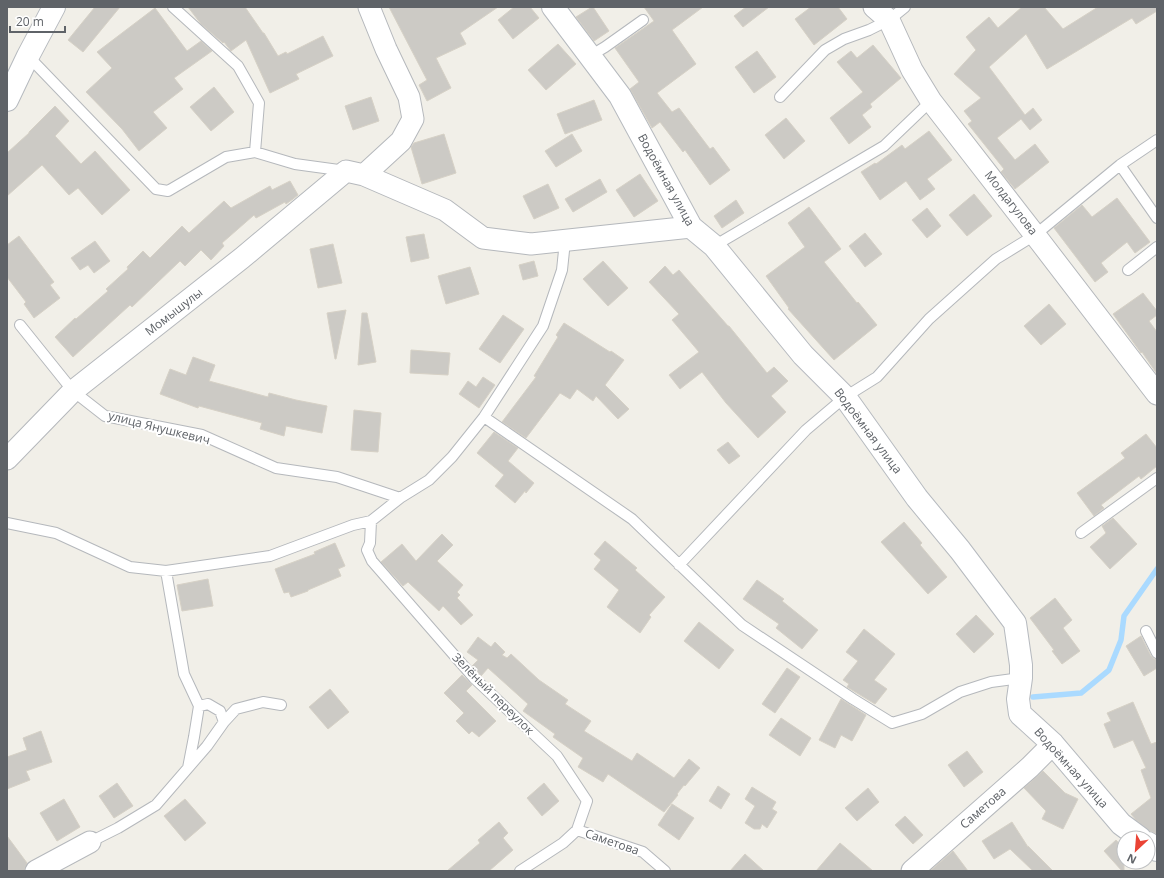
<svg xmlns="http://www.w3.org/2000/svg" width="1164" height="878" font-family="'Open Sans',sans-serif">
<rect width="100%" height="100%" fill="#f1efe8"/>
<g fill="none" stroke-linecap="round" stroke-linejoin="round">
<!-- stream -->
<path stroke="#aadaff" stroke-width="5.5" d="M1033,697L1081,693L1109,670L1121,640L1124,616L1157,569"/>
</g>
<!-- building -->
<path fill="#cccac5" stroke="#d6d1c6" d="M95,7H120L83,52L68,40Z
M188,7H245L263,33H264L278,56L286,52L287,54L323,36L333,56L296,74L299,79L270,93L246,40L231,51L224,42L223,43L201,24Z
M389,7H498L460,33L466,44L436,58L451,88L427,101L419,85L427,80Z
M514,7H530L539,18L513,39L498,20Z
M592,7H593L609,31L594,41L576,17Z
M644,7H703L672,30L696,64L657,93L672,112L679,108L710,149L713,147L730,170L710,185L685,150L683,152L660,122L652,128L630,89L639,82L615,48L654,21Z
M746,7H769L743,27L734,16Z
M811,7H838L847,19L814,45L795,19Z
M1022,7H1044L1063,29L1098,7H1157V11L1136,24L1132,18L1047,69L1026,34L989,67L1025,115L1033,108L1042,120L1030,130L1021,119L997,138L1015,160L1035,144L1049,162L1015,189L1001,172L1004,169L968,124L972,121L964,111L981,98L954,74L976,50L966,37L989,17L998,28Z
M155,8L187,51L201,41L212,51L174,78L183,89L153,112L167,128L139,151L122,129L86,92L112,68L97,52Z
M558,44L576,64L546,90L528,70Z
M873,45L901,78L870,104L872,107L862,115L871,127L849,144L830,118L863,92L837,62L851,51L857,58Z
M757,51L776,77L754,93L735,67Z
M214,87L234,112L211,131L190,107Z
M371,97L379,121L353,130L345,106Z
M594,100L602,120L565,134L557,114Z
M55,106L69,121L55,136L81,164L95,151L130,190L102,215L78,188L69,195L42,165L7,196V153L29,133V132Z
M786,118L805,141L784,159L765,135Z
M929,131L952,160L927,179L935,189L920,200L906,181L880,200L861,172L875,163L876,164L902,145L905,149Z
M444,134L456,173L422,184L411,147L414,143Z
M572,134L582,151L556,167L545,151Z
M640,174L658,201L634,217L616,190Z
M600,179L607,192L573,212L565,199Z
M290,181L298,195L293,199L286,204L285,202L256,218L254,215L222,243L224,246L211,260L201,250L185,266L180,261L132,307L130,305L73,357L55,337L75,318L76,319L108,291L106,289L128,269L127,267L143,251L150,258L182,226L189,233L224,201L231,208L270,186L272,190Z
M548,184L559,208L534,219L523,196Z
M974,194L992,216L967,236L949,215Z
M1117,198L1150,242L1135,253L1127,242L1101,263L1108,272L1095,282L1054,228L1082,205L1092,217Z
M736,200L744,213L722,228L714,216Z
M809,207L841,249L824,262L857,303L858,302L877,325L834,360L788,309L789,308L766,276L805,247L788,223Z
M927,208L941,226L927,238L912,220Z
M865,233L882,254L865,267L849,246Z
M424,234L429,258L411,262L406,237Z
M19,236L54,282L50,285L60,298L34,318L24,304L26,302L7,277V245Z
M95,241L110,261L94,273L88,265L80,270L71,258Z
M333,244L342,283L318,288L310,249Z
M534,261L538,276L523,280L519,265Z
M603,261L628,288L608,306L583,279Z
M665,266L673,275L679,270L728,326H729L767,373L774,367L788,381L771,396L786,412L758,438L726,403L702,372L680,389L669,375L699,352L672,320L679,314L649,282Z
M470,267L479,294L446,304L438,276Z
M1143,293L1157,311V315L1149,321L1157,332V374L1142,352L1141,353L1113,314Z
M1049,304L1066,324L1041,345L1024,326Z
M346,310L336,359H335L327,313Z
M362,313H367L376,362L358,365Z
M503,315L524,329L500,363L479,349Z
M564,323L610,352L611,351L624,360L605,385L629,409L618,419L596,396L593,401L577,389L570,399L560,393L526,438L502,422L536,377L534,376L558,337L556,335Z
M411,350L450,353L448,375L410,373Z
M193,357L215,365L209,381L268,397L269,393L296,400L327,406L322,433L286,426L284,436L260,429L262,423L199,406L198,408L160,394L170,369L186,375Z
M483,377L495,385L479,408L459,394L468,381L476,387Z
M354,410L381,413L378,452L351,450Z
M494,432L518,448L508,461L534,483L526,493L525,491L515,503L495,486L504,475L477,453Z
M1146,434L1157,448V466L1141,479L1139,476L1101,505L1104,508L1094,516L1077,493L1125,458L1121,453Z
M728,442L740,456L729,464L717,450Z
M1113,518L1137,544L1110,569L1090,547L1106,533L1102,526Z
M904,522L922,543L920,545L947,577L928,594L881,542Z
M442,534L453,545L437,561L463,585L457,592L460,595L457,598L473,615L461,625L443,606L439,611L408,582L403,586L381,562L402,544L416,561Z
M605,541L637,568L635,570L665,597L649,615L651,617L640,633L607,607L619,590L594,569L601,560L594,554Z
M335,543L345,566L338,569L341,576L308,590V591L291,597L289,592L284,593L275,569L315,554L314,552Z
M208,579L213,606L182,611L177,585Z
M757,580L784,599L782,601L818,630L802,649L776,628L779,624L743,599Z
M1055,598L1072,620L1063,628L1080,651L1062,664L1052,651L1054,650L1030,618Z
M976,615L994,634L974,653L956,634Z
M699,622L734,650L719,669L684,641Z
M864,629L895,654L874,680L887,689L875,704L847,687L849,684L843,680L858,661L846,652Z
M1141,636L1151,656L1154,659H1157V668L1144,676L1126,646Z
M478,637L491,647L495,642L505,652L502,655L507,658L511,654L539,680L568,700L565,704L591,721L584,731L632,761L637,753L674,778L689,759L700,768L685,786L684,785L677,794L678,795L664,812L608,774L603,782L578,767L583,758L553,737L555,734L523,711L528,704L488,668L481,676L472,666L478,660L467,652Z
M787,668L800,677L775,713L762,704Z
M462,675L472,685L466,691L496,721L479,737L472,731L469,734L456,721L464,713L444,693Z
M330,689L349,712L328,729L309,707Z
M841,699L866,715L852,741L841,735L835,748L819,740Z
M1133,702L1151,744L1157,742V834L1150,831L1136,820L1131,814L1151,798L1141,770L1146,768L1133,740L1114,748L1104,724L1111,721L1107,713Z
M781,718L811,738L800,756L769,735Z
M41,731L52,762L26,771L30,780L7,789V757L27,750L23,738Z
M967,751L983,772L964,787L948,765Z
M1043,771L1065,793L1078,799L1063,829L1042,819L1046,811L1024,788Z
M117,783L133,806L114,818L99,796Z
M544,783L559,801L542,816L527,798Z
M718,786L730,794L721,809L709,801Z
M752,787L776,802L772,809L777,812L767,828L762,824L760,829H754L745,823L755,806L745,799Z
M868,788L879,802L857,821L845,808Z
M64,799L80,827L57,841L40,813Z
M185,799L206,823L185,841L164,816Z
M672,804L694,818L679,840L658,825Z
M905,816L923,835L913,844L895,825Z
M499,822L508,833L503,838L513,850L489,871H447L480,843L478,840Z
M1012,822L1028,847V846L1053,871H1033L1010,849L994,859L982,841Z
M7,836L27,863L24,871H7Z
M1116,840L1124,849V871H1122L1104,851Z
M840,843L873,871H816Z
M953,851L968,871H930Z
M745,854L764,871H730Z"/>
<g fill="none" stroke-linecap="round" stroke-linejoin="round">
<!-- lane casing -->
<g stroke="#b5b8bc" stroke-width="12">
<path id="lane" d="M173,7L238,66L259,103L255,152
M28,56L156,189L168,191L226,157L255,152L295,164L346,171
M590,56L605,47L643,20
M780,97L825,50L844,39L869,30L889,20L905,7
M1120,165L1157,218
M714,246L884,146L931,101
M1128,270L1157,247
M20,325L73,391L105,416L202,435L276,468L337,477L400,498
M484,417L632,519L742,625L853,699L892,723L922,714L960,692L991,682L1021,678
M371,521L370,543L367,550L372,561L474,678L557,756L587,801L577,830L563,843L520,871
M7,523L56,533L130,567L166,571L270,556L353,525L371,521L400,498L429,480L452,457L484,417L543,326L562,270L565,241
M1081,533L1157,478
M679,565L806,430L845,397L877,377L929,319L996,259L1035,235L1120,165L1157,140
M166,571L184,674L199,706L194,737L188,768
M1146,631L1157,653
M224,722L236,709L263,702L281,705
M577,830L643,852L665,871
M90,842L118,828L156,805L207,746L224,722L220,711L208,704L199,706"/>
</g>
<!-- street casing -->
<g stroke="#b5b8bc" stroke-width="23">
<path id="street" d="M874,7L889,20L912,70L931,101L1035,235L1157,394
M364,175L401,141L413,119L409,97L386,49L369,7
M7,459L73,391L242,258L346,171L364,175L445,210L483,238L531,244L691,227
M36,871L90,842
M912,871L1030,767L1053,744"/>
</g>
<!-- secondary casing -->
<g stroke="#b6babf" stroke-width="24">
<path id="secondary" d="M553,7L620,96L691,227L714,246L803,355L845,397L917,498L960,550L1015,623L1021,665V678L1018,699L1020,714L1053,744L1121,824L1140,838
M7,100L28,56L54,7
M1148,843L1157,850"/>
</g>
<!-- lane -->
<use href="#lane" stroke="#fff" stroke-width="10"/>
<!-- street -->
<use href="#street" stroke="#fff" stroke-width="21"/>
<!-- secondary -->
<use href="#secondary" stroke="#fff" stroke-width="22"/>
</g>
<g text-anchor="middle" stroke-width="4" stroke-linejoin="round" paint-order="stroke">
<!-- street labels -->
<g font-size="12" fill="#5f6368" stroke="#fff">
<text transform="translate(666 180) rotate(61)" y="4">Водоёмная улица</text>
<text transform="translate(1011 203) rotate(52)" y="4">Молдагулова</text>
<text transform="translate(174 312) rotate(-38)" y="4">Момышулы</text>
<text transform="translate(159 428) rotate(14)" y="4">улица Янушкевич</text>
<text transform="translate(868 431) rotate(53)" y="4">Водоёмная улица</text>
<text transform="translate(493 694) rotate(45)" y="4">Зелёный переулок</text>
<text transform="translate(1071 768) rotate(48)" y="4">Водоёмная улица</text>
<text transform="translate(983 808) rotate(-41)" y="4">Саметова</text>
<text transform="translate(612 842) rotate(19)" y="4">Саметова</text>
</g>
</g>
<!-- border -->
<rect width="1164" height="878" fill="none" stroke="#5f6368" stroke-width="16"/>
<!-- north arrow -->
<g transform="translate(1136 850) rotate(206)"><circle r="19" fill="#ffffff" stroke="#bfc1c3"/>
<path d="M0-3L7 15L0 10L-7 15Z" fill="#ea4335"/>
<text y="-6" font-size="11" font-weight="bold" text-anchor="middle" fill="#5f6368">N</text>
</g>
<!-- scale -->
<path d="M10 26v6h55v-6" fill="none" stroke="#5f6368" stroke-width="2"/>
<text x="16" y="26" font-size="12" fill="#5f6368" stroke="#ffffff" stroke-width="3" paint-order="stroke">20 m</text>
</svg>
